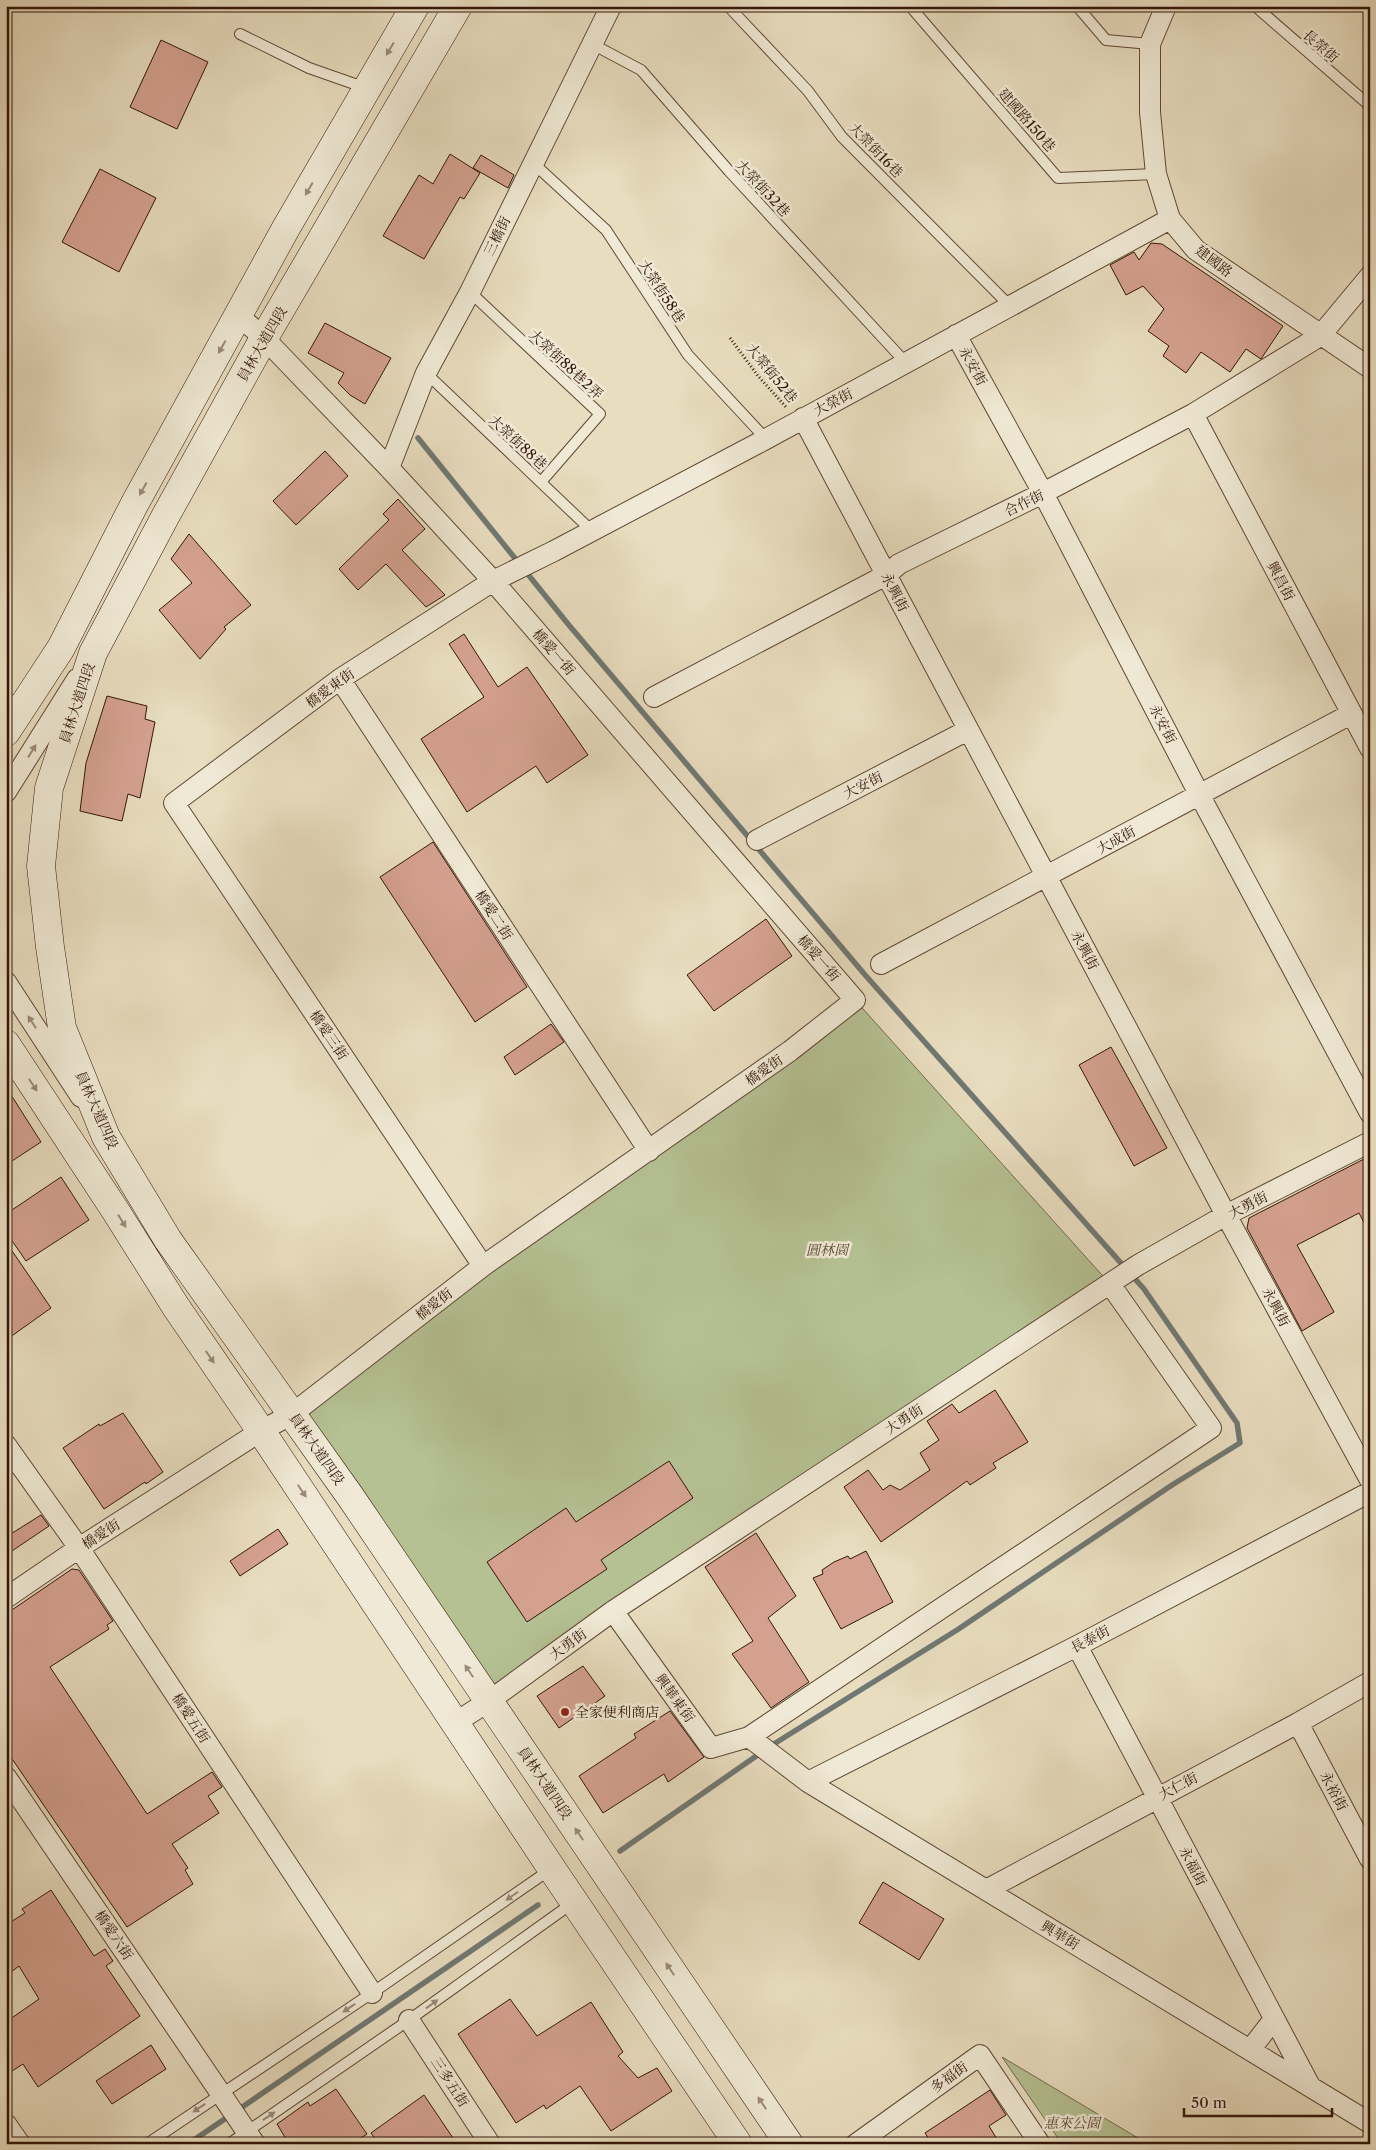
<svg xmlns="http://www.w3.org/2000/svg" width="1376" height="2150" font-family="'Libre Caslon Text','Noto Serif TC',serif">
<rect width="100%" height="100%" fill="#e8ddbf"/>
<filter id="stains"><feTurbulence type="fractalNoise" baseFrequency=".004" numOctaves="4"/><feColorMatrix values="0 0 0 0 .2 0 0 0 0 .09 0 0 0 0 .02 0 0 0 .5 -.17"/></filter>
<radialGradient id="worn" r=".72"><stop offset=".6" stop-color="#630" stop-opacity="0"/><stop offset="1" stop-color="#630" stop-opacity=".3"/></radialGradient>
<!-- green -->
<path fill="#b5c193" stroke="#746c4e" d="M855,1000L1110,1284L489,1701L292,1414Z
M1002,2057L1148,2144H1062Z"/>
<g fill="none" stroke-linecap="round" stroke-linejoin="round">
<!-- stream -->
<path stroke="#707873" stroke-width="5.5" d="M418,438L568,624L866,976L1144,1289L1237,1423L1240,1443L1172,1485L957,1630L769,1747
M620,1851L762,1752
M188,2144L538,1905"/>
</g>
<!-- building -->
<path fill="#d4a18f" stroke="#331609" d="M161,40L208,62L177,129L130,107Z
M450,154L480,173L464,199L460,197L424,259L383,236L419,175L433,184Z
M481,155L514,175L508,188L473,168Z
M100,169L156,198L119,272L62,242Z
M1151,243L1162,244L1283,326L1261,359L1246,349L1230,372L1201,352L1186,373L1163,356L1169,346L1148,331L1164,309L1143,286L1126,295L1110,265L1134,252L1139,260Z
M325,323L391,358L365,404L350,395L338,383L344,373L308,353Z
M325,451L348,476L296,525L273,501Z
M398,499L425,529L402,550L445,595L426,607L386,564L358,590L339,569L389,520L383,514Z
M189,534L251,605L224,627L226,629L200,659L159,610L192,583L171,559Z
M464,634L498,687L527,667L588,755L547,783L536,766L467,812L421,739L484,697L449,644Z
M107,696L147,706L145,719L155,722L140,798L128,794L122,821L80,811L86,763Z
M433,842L527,987L475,1022L380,877Z
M766,919L792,956L714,1011L687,975Z
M551,1024L564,1042L515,1075L504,1057Z
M1111,1047L1167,1148L1134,1166L1079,1065Z
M6,1087L41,1142L6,1165Z
M1364,1159L1370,1161V1234L1359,1213L1297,1245L1334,1312L1302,1331L1247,1228L1249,1218Z
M61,1177L89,1220L26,1261L6,1232V1214Z
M6,1242L51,1308L6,1340Z
M995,1390L1028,1442L993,1463L996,1468L970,1485L967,1481L881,1542L844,1487L868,1470L883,1490L890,1485L900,1490L930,1470L920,1453L939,1440L927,1421L952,1404L959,1413Z
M123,1413L163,1472L146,1484L145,1482L104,1509L63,1448L99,1424L100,1426Z
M669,1461L693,1498L601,1560L607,1569L527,1622L487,1562L566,1508L576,1522Z
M41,1515L49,1526L6,1555V1537Z
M278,1529L288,1544L240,1576L230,1561Z
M756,1533L796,1596L768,1618L809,1682L771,1708L732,1654L753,1641L705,1567Z
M866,1551L893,1602L841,1629L813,1578L823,1574L822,1570L834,1562L848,1556L850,1559Z
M72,1569L79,1570L113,1621L107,1625L109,1629L50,1667L147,1814L212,1772L222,1787L208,1796L219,1813L172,1844L188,1868L185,1870L193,1884L127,1927L6,1750V1614Z
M583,1666L605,1696L559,1728L537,1696Z
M670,1711L704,1757L668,1782L664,1774L603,1813L579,1776L636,1738L634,1734Z
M883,1882L944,1919L919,1960L859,1923Z
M51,1890L94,1956L105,1949L113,1961L106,1966L140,2016L38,2087L23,2064L6,2075V2022L39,1999L19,1966L6,1976V1925L25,1913L22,1909Z
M510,1999L537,2036L591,2002L623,2052L618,2056L638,2078L657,2068L672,2091L611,2131L580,2086L546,2109L544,2105L516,2123L458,2034Z
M151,2045L166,2069L112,2104L96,2081Z
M336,2089L367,2134L352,2144H289L277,2124L308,2102L310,2106Z
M990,2090L1006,2115L989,2126L1000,2144H932L925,2133Z
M424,2095L457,2144H379L371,2133Z"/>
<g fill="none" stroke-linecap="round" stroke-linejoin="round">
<!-- service casing -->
<g stroke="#604836" stroke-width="12">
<path id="service" d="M728,6L808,91L842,137L1010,306
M910,6L1058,178L1156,174
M1077,6L1106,40L1150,44
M1255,6L1370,106
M240,34L309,68L366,88
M592,44L641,70L729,171L906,363
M532,162L606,230L688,355L766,439
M470,292L600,414L541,482
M426,373L592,531
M147,2144L372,1993L551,1869
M229,2144L409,2020L574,1902"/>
</g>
<!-- minor casing -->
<g stroke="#604836" stroke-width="22">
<path id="minor" d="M1166,6L1150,44V112L1156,174L1170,219L1196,250L1370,368
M956,335L1043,493L1199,794L1370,1113
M1193,414L1370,748
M803,418L1226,1215L1370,1480
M389,468L426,373L470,292L611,6
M340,679L649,1151
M654,697L886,575L899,564L1043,493L1193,414L1320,336L1370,276
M6,792L77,679
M757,840L968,730
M881,964C1038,882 1194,797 1351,714
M6,982L81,1097
M483,1266L174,803L340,679L493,581L554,551L766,439L1170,219
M6,1445L79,1548L372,1993
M6,1598L79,1548L261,1431L292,1414L483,1266L790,1051L855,1000L493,581L389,468L264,338L239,316
M613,1611L711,1748L749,1737L808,1782L1370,2123
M1077,1646L1310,2086
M455,1723L489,1701L613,1611L1138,1265L1226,1215L1370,1142
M1298,1723L1370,1859
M749,1737L1211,1428L1110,1284
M6,1777L255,2144
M808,1782L1077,1646L1370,1492
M986,1890L1298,1723L1370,1682
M409,2020L490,2144
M1250,2050L1274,2019
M6,2124L20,2144
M856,2144L980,2055L1040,2144"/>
</g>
<!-- secondary casing -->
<g stroke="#331609" stroke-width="29">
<path id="secondary" d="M458,6L264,338L165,517L93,653L49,788L41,866L50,947L62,1028L106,1137L168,1240L350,1496L789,2144
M6,732L61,648L134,505L286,228L415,6
M6,1044L115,1210L176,1307L261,1431L552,1869L738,2144"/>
</g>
<!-- path -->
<path stroke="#331609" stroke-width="3" stroke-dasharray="1 2.5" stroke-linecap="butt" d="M730,338L758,376L786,407"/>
<!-- service -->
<use href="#service" stroke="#f0e9d5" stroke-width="10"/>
<!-- minor -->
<use href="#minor" stroke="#f0e9d5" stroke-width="20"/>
<!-- secondary -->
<use href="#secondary" stroke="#f0e9d5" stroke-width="28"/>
</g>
<!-- one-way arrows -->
<defs><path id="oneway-solid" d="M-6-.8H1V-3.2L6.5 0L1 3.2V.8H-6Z" transform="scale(1.25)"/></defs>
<g fill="#9b8a79">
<use href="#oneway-solid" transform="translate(390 49) rotate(120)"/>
<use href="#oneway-solid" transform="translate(309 189) rotate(120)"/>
<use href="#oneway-solid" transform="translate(222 347) rotate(119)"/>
<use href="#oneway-solid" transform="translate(143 489) rotate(119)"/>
<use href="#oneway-solid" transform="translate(32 751) rotate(-58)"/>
<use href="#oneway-solid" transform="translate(32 1022) rotate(-123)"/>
<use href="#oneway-solid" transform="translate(33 1085) rotate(57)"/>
<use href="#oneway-solid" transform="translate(122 1221) rotate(58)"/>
<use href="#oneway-solid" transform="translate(210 1357) rotate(55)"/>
<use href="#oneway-solid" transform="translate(302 1491) rotate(56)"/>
<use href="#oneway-solid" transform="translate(469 1671) rotate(-124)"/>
<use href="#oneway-solid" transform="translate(579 1834) rotate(-124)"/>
<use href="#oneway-solid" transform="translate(512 1896) rotate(145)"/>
<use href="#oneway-solid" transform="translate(670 1969) rotate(-124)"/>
<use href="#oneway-solid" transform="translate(432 2004) rotate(-36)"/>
<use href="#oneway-solid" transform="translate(349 2008) rotate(146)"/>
<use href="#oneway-solid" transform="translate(762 2103) rotate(-124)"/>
<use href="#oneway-solid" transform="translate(199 2108) rotate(146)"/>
<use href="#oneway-solid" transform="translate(269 2116) rotate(-34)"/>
</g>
<!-- markers -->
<circle fill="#8f2418" stroke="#f0e9d5" stroke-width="2" cx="565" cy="1712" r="5"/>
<g text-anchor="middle" stroke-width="5" stroke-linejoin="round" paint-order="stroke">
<!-- street labels -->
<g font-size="14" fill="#331609" stroke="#f0e9d5">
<text transform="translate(1321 46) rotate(41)" y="5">長榮街</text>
<text transform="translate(1027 120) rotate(49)" y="5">建國路150巷</text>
<text transform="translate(876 150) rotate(46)" y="5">大榮街16巷</text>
<text transform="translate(763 188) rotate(47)" y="5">大榮街32巷</text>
<text transform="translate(497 236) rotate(-64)" y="5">三橋街</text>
<text transform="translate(1214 261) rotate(37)" y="5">建國路</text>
<text transform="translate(662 291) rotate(57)" y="5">大榮街58巷</text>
<text transform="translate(262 344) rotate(-60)" y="5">員林大道四段</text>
<text transform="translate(566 364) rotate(43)" y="5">大榮街88巷2弄</text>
<text transform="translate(973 366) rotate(61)" y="5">永安街</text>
<text transform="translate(772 373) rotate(51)" y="5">大榮街52巷</text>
<text transform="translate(833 402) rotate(-28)" y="5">大榮街</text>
<text transform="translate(518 442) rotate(43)" y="5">大榮街88巷</text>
<text transform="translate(1024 503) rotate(-26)" y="5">合作街</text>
<text transform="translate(1281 581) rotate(62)" y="5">興昌街</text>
<text transform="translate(895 592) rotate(62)" y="5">永興街</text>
<text transform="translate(554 652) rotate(49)" y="5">橋愛一街</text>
<text transform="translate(330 688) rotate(-36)" y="5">橋愛東街</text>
<text transform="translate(77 703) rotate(-72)" y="5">員林大道四段</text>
<text transform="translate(1163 724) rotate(63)" y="5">永安街</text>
<text transform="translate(863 785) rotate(-27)" y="5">大安街</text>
<text transform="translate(1116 840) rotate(-29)" y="5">大成街</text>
<text transform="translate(494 915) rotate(57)" y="5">橋愛二街</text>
<text transform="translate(1085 950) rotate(62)" y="5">永興街</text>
<text transform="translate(819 958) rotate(49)" y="5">橋愛一街</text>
<text transform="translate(329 1035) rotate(56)" y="5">橋愛三街</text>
<text transform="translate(764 1070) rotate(-35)" y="5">橋愛街</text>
<text transform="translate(97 1110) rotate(66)" y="5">員林大道四段</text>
<text transform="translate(1248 1205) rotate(-27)" y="5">大勇街</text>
<text transform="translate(434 1304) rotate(-38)" y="5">橋愛街</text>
<text transform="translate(1276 1307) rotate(62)" y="5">永興街</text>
<text transform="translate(904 1419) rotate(-33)" y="5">大勇街</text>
<text transform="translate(317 1449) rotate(55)" y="5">員林大道四段</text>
<text transform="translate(101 1534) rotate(-33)" y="5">橋愛街</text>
<text transform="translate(1090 1639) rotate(-28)" y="5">長泰街</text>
<text transform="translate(568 1644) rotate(-36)" y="5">大勇街</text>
<text transform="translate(675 1698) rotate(54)" y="5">興華東街</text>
<text transform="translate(191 1718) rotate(57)" y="5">橋愛五街</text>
<text transform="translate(545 1783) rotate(56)" y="5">員林大道四段</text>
<text transform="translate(1178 1786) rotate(-28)" y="5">大仁街</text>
<text transform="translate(1334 1791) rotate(62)" y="5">永裕街</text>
<text transform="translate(1193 1866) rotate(62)" y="5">永福街</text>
<text transform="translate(114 1935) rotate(56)" y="5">橋愛六街</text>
<text transform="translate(1060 1935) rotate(31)" y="5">興華街</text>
<text transform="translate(949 2077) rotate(-36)" y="5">多福街</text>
<text transform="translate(450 2082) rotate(57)" y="5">三多五街</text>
</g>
<!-- park labels -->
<g font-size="14" font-style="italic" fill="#5a4932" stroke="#f0e9d5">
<text x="827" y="1255">圓林園</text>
<text x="1072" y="2128">惠來公園</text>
</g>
<!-- poi labels -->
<g font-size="14" fill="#331609" stroke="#f0e9d5" text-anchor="start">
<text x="575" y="1717">全家便利商店</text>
</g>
</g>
<!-- margin -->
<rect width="1376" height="2150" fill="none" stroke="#e8ddbf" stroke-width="25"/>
<rect x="8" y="8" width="1361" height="2135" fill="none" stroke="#331609" stroke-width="2.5"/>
<rect x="12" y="12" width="1351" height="2125" fill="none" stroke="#331609"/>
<!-- scale -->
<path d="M1184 2108v8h148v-8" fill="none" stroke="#331609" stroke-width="2.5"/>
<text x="1191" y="2108" font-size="15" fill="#331609" stroke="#f0e9d5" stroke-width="4" paint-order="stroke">50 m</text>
<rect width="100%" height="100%" filter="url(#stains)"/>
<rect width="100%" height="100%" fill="url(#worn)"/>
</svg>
